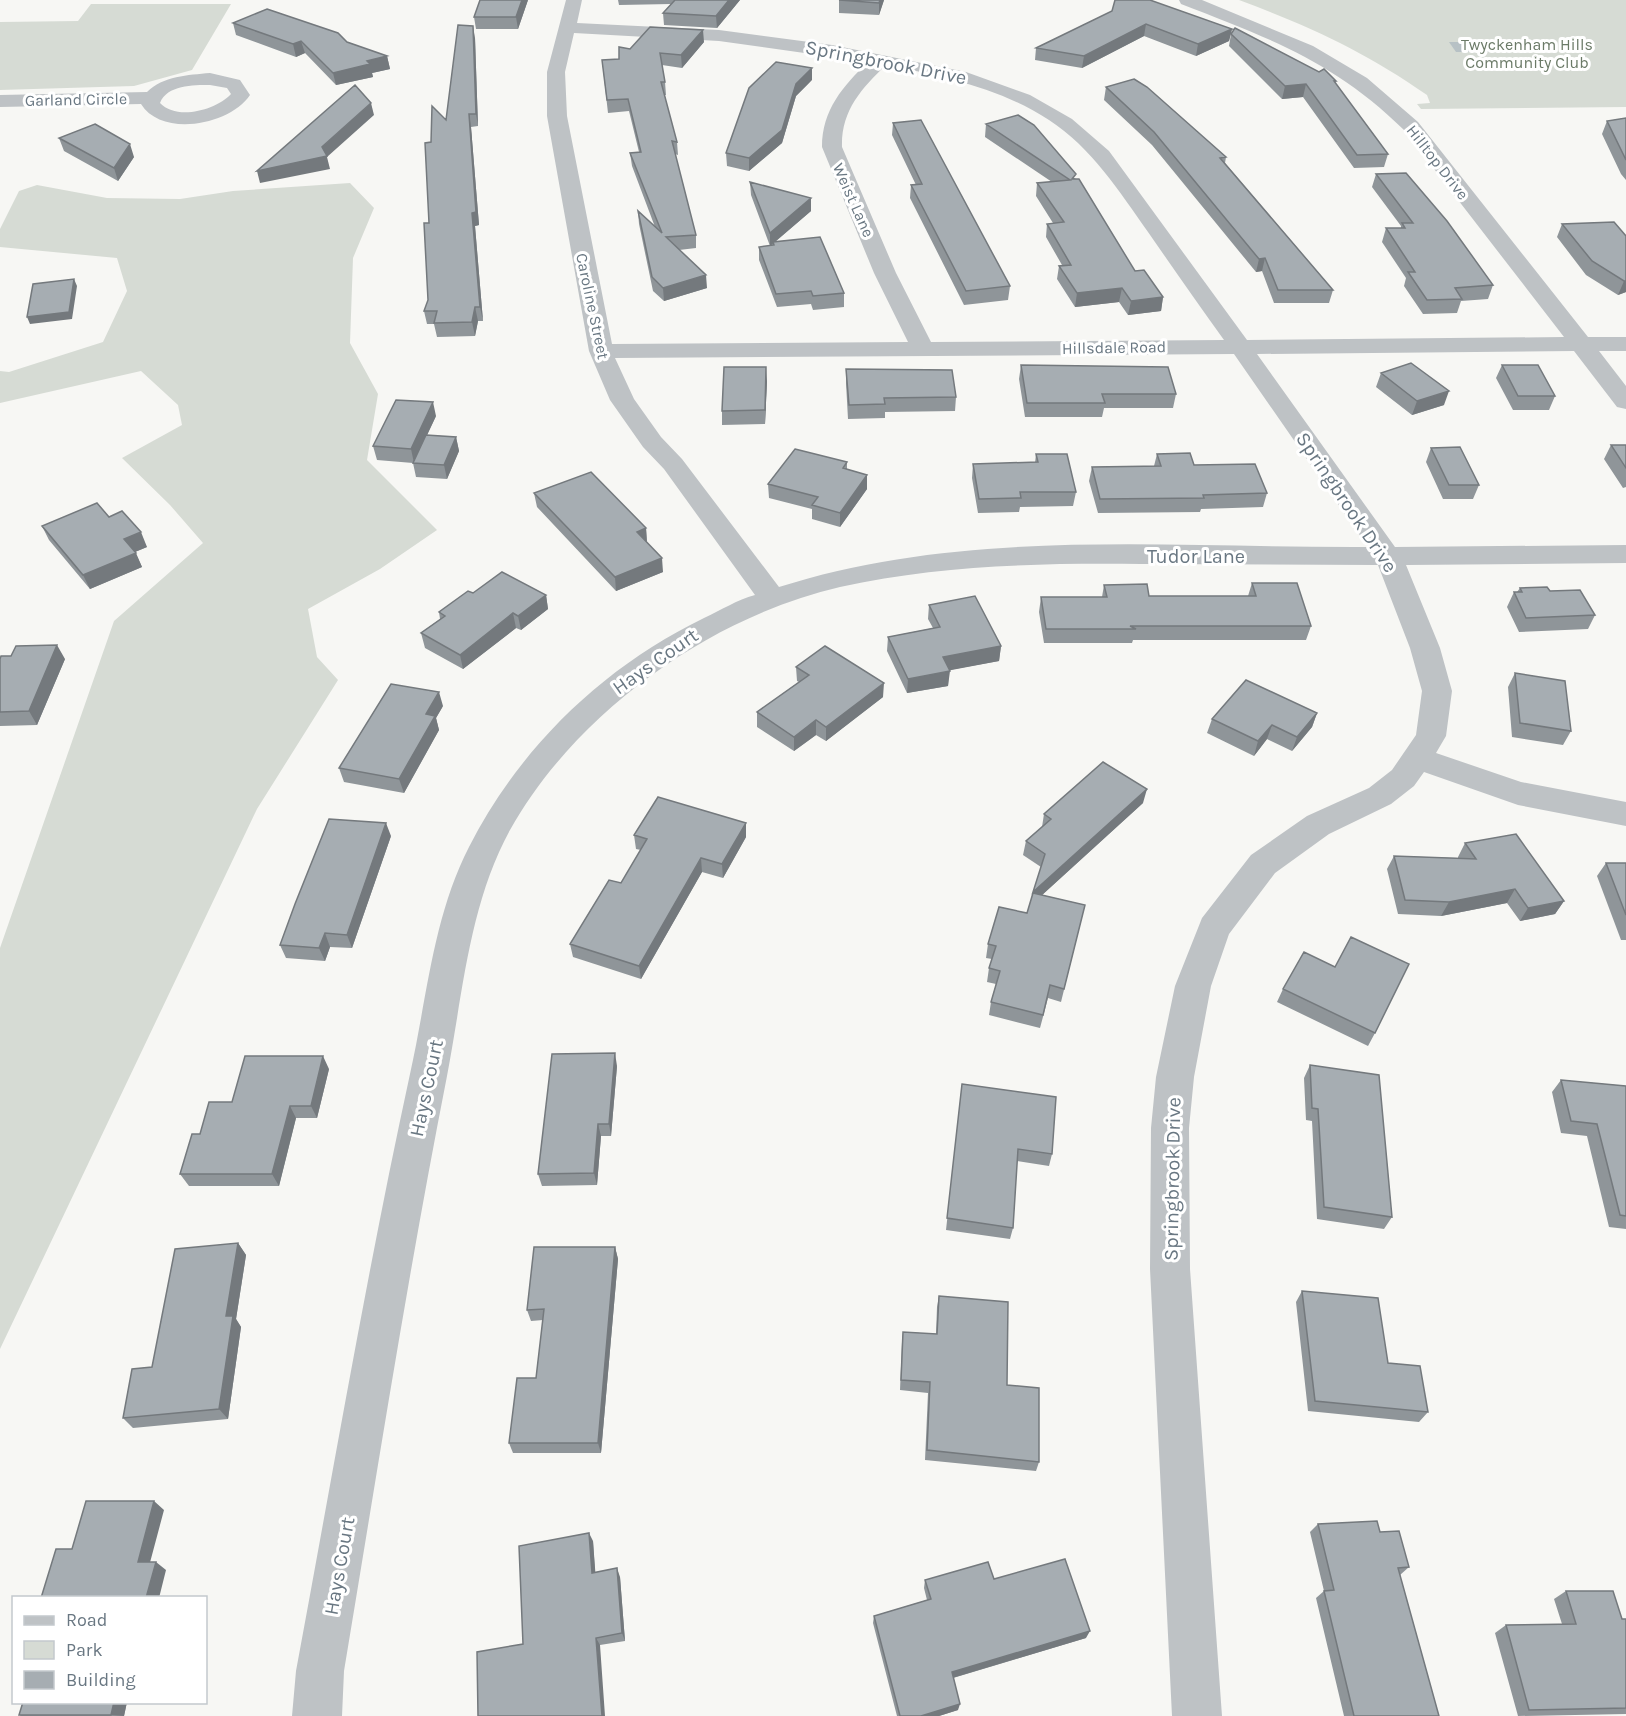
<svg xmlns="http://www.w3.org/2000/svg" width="1626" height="1716" font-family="Karla,sans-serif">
<rect width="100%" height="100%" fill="#f7f7f4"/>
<!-- green -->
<path fill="#d6dbd4" d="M1239,0H1626V107L1421,109L1417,104L1430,103L1427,95C1366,52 1309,26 1239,0Z
M91,4H231L192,70L134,86L0,90V22L78,21Z
M350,183L374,208L353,258L350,343L378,394L367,460L437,530L380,569L308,609L317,657L338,680L257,809L0,1349V948L114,621L203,543L170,505L122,458L182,425L178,405L141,371L0,403V371L9,372L103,342L127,291L117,258L0,247V229L19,191L37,185L107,198L180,199L233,191Z"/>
<!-- water -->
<path fill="#b7c1c5" d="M1449,42H1508L1515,52H1456Z"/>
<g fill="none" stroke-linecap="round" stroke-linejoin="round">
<!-- minor -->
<path fill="#bec2c5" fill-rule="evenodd" d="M566,0H582L577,23L719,30L832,45L966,72L1030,95L1072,119L1109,151L1247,340L1564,337L1404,130C1335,62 1269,38 1181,4L1179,0H1202L1313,46L1367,78L1418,122L1588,337H1626V351H1599L1626,386V409L1617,407L1574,351L1257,354L1395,547L1626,545V563L1406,565L1440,648L1452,691L1446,736L1436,753L1521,782L1626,802V826L1518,805L1424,772L1414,786L1391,804L1329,834L1275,873L1229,934L1211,986L1194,1077L1189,1128L1190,1269L1222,1716H1172L1150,1269L1151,1128L1156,1077L1175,986L1202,918L1251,855L1307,816L1369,788L1392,770L1416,735L1422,691L1410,648L1378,565C1299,565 1220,564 1141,564C1040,563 939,565 840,587C710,617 576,712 510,830C469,905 463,993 447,1076C408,1274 377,1473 344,1671L342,1716H292L296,1671C333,1472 367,1272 410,1074C427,998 433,917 469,847C520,747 603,667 704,618C721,610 737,600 755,595L664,469L643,447L610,400L589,351L547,116V72ZM574,33L719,41L868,62C843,86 822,110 822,147L874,273L908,342L612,344L567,116L565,72ZM886,65C942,76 1000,88 1049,120C1092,148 1119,191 1148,232C1173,268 1198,304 1224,340L931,342L896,273L842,147C841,111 861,89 886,65ZM1234,354L1368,547C1172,548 967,527 779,587L682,459L661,437L634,399L615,358Z
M210,73L240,80L250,95C230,125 162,138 141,104L0,107V95L147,92C163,76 188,75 210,73ZM210,85L227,88L231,94C216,110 177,121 160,103C167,85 193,85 210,85Z"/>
</g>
<!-- wall -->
<path fill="#8f9599" d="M528,0L518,29H476L474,17Z
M618,0H740L717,28L664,25L663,13L671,4L619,5Z
M839,0H884L879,15L839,13Z
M1112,11L1232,29L1229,41L1196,56L1144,36L1082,68L1035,60L1036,48Z
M233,23L347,42L387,56L390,69L372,73L373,77L336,85L305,53L296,57L236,35Z
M1231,34L1336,81L1335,83L1388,154L1384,167L1354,168L1303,97L1282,99L1229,46Z
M475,38L478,126L471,127L479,225L475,226L483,321H478L475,336L437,337L434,324H427L424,311L428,300L429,223L446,120Z
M704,42L682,68L662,65L665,82L666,95H664L677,142L678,155L675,154L696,235V248L679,250L707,288L664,301L653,291L639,224L638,211L655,227L632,166L630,153L639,152L629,111L608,113L602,60L619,59L630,49Z
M812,80L796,96L782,143L749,171L727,166L726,153Z
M1106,87L1226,157L1225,163L1333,290L1329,303H1274L1262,271L1256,272L1152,145L1104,100Z
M1626,118V180L1621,174L1602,134L1607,121Z
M893,123L1010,286L1008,300L964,305L910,198L911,185H916L892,135Z
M986,124L1076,179L1135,271L1163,297L1161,311L1128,315L1119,302L1075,307L1057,279L1059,266L1062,265L1046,237L1047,224L1053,223L1036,196L1037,183L1052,182L985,137Z
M59,138L134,157L118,181L64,151Z
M1376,174L1493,285L1488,299L1461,301L1457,313L1423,314L1404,286L1406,278L1382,242L1386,228H1401V226L1372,187Z
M750,182L811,211L775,242L844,293V307L813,310L811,304L777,307L759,260V247L770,246L751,195Z
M1614,222L1626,292L1618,295L1586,275L1557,237L1562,224Z
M1021,365L1176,394L1173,408H1104L1102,417H1025L1019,379Z
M1502,365L1555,396L1549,410H1513L1496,378Z
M846,369L956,397L955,411L885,412V418L848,419L846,383Z
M1381,373L1444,405L1412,415L1376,387Z
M767,381L765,424L722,425V411Z
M436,416L427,435L456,437L459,451L447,479L416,477L413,463L377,460L373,446Z
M1611,445H1626V487L1623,488L1604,459Z
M1431,448L1479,485L1473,499H1443L1426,462Z
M1036,454L1076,492L1073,506L1020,507L1019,512L978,513L972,478L973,464L1035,463Z
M1157,454L1194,465L1267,493L1263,507L1201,509L1200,512L1098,513L1089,481L1092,467L1154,466Z
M847,462V469L867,475V489L840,527L812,519V509L769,498L768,484Z
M534,493L646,528L647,543L663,572L616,591L537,507Z
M109,517L147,547L135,552L142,567L90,589L49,540L42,526Z
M1252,583L1311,626L1306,640H1133L1132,643H1044L1039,612L1041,597H1102L1104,585L1149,596H1248Z
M1520,588L1595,615L1588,629L1519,632L1507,607L1514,592H1517Z
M473,593L546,595L548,609L521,630L516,628L463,669L425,648L421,633L440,619L439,612Z
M929,605L1001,646L999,661L949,670L948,686L907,693L887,651L888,637L933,628L928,619Z
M0,659H65L37,725L0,726Z
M796,667L883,697L826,741L816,735L794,751L757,727V712L799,682L797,681Z
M1515,673L1571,731L1563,745L1512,737L1508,687Z
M443,706L436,718L439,730L404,793L344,782L339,768Z
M1317,713L1312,727L1292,751L1267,739L1254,756L1207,733L1212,719Z
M1143,803L1042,895L1085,905L1061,1002L1048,998L1040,1028L989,1015L991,1002L996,984L987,982L989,968L992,959L986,958L988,944L1027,913L1041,867L1023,855L1026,841L1042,827L1044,814Z
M746,823V837L723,878L702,872L641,979L573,957L570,944L621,883L641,850L636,849L634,835Z
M391,836L352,948L330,947L325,961L286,958L280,945Z
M1465,843L1564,901L1555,914L1520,921L1507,903L1441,916L1398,914L1387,869L1394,856L1458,858V857Z
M1606,863H1626V940H1621L1597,876Z
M1283,989L1375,1033L1368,1046L1277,1002Z
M1310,1065L1392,1217L1384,1229L1317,1219L1312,1121L1306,1120L1304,1078Z
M617,1066L611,1136H601L597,1185L542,1186L538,1174Z
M329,1069L317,1118H296L279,1186H189L180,1174L200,1134L232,1102Z
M1561,1080L1626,1086V1229L1609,1227L1587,1136L1561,1133L1552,1092Z
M962,1084L1052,1154L1049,1166L1017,1161L1013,1228L1010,1239L946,1230Z
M238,1243L246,1255L236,1319L241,1327L228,1419L133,1428L123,1418Z
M615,1247L618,1259L601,1453H513L509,1443L536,1378L543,1320L531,1321L527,1310Z
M1302,1291L1388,1363L1428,1412L1419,1422L1308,1411L1296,1302Z
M939,1296L1007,1385L1039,1462L1036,1471L925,1460L928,1393L900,1390L902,1342L903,1332L936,1334L937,1307Z
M1318,1524L1380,1532L1409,1567L1400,1575L1439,1716H1344L1316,1598L1324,1591L1310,1532Z
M593,1541L595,1572L620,1577L625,1641L600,1645L523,1644Z
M994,1579L1086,1638L953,1678L958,1710L939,1716H897L873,1623L874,1616L927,1600L924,1588L925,1580Z
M1566,1591L1622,1619H1626V1714L1518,1716L1495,1633L1506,1625L1562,1624L1554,1599Z
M23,1702H127L124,1716H21L19,1715Z"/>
<!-- shaded-wall -->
<path fill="#74797d" d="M522,0H528L518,29L516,17Z
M729,0H740L717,28L716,16Z
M880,0H884L879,15V3Z
M1146,24L1144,36L1082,68L1084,56Z
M473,26L475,38L478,126L476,114Z
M1232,29L1229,41L1196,56L1198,44Z
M703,30L704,42L682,68L681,55Z
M301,41L305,53L296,57L293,44Z
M387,56L390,69L372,73L373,77L336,85L333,73L367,61Z
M812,68V80L796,96L782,143L749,171V158L796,84Z
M1306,84L1303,97L1282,99L1285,86Z
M371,103L374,115L327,157L330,169L260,183L257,171L322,147Z
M469,114L471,127L479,225L475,226L483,321L480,307L472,213Z
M130,144L134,157L118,181L114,168Z
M811,198V211L770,246V233Z
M1265,258L1262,271L1256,272L1259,259Z
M706,275L707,288L664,301L663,288Z
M74,279L77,286L72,319L30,324L27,317Z
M1624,281H1626V292L1618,295Z
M1122,288L1119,302L1075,307L1077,293Z
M1163,297L1161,311L1128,315L1131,301Z
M475,307L478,321L475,336L472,322Z
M766,367L767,381L765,424V410Z
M1449,391L1444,405L1412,415L1417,401Z
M433,402L436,416L414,463L411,449Z
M456,437L459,451L447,479L444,465Z
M867,475V489L840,527V513Z
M646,528L647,543L637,532Z
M141,532L147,547L130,554L124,539Z
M136,553L142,567L90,589L83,575Z
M662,558L663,572L616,591L615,577Z
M546,595L548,609L521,630L518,616Z
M513,613L516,628L463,669L460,655Z
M57,645L65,659L37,725L29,711Z
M1001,646L999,661L941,672L943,657Z
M950,671L948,686L907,693L908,679Z
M884,683L883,697L826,741V727Z
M439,692L443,706L436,718L439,730L404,793L399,779L426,714Z
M1317,713L1312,727L1292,751L1297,737Z
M816,720V735L794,751V737Z
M1272,725L1267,739L1254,756L1258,741Z
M1147,789L1143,803L1030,906L1033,892Z
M386,823L391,836L352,948L347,935Z
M746,823V837L723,878L722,864Z
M701,858L702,872L641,979L639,966Z
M1515,889L1507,903L1441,916L1449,902Z
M1564,901L1555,914L1520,921L1528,908Z
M325,933L330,947L325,961L319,948Z
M615,1053L617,1066L611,1136L609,1124Z
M323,1056L329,1069L317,1118L311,1106Z
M290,1106L296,1118L279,1186L272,1174Z
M598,1124L601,1136L597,1185L594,1173Z
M238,1243L246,1255L236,1319L241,1327L228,1419L219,1409L226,1316Z
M615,1247L618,1259L601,1453L598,1443Z
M154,1501L164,1510L148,1570L138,1562Z
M589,1533L593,1541L596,1581L592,1573Z
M156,1562L166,1570L159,1598H146Z
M617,1568L620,1577L625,1641L622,1633Z
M1090,1631L1086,1638L949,1679L952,1672Z
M596,1638L600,1645L605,1716H602Z
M114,1702H127L124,1716L111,1715Z
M960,1704L958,1710L939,1716H921Z"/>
<!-- building -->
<path fill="#a6adb2" stroke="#74797d" stroke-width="1.5" d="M480,0H522L516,17H474Z
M675,0H729L716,16L663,13Z
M839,0H880L879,3Z
M1115,0H1150L1232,29L1198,44L1146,24L1084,56L1036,48L1112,11Z
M267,9L338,33L347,42L387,56L367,61L370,64L333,73L301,41L293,44L233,23Z
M458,25L473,26L476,114H469L476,212L472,213L480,307H475L472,322L434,323L437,311H424L428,300L424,223H429L425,143L431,142L432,106L446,120Z
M650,27L703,30L681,55L660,53L665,82H661L677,142L672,141L696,235L666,237L706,275L663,288L652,277L638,211L662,233L630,153L641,152L628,99L607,100L602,60L619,59V47L630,49Z
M1235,28L1319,72L1324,69L1336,81H1334L1388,154L1357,155L1306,84L1285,86L1231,34Z
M776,62L812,68L796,84L782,130L749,158L726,153L749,88Z
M1134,79L1147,87L1226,157L1220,158L1333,290H1278L1265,258L1259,259L1154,132L1106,87Z
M355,85L371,103L322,147L327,156L257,171Z
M1018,115L1034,125L1076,174L1072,179H1079L1135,271L1144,270L1163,297L1131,301L1122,288L1077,293L1059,266L1071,265L1047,224L1064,222L1037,183L1070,180L986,124Z
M1626,118V160L1607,121Z
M921,120L1010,286L966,291L911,185L922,184L893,123Z
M95,124L130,144L114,168L59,138Z
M1406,173L1447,221L1493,285L1455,288L1462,299L1427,300L1408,272H1415L1386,228H1405L1402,223H1413L1376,174Z
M750,182L811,198L770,233Z
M1614,222L1626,236V281H1624L1592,261L1562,224Z
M820,237L844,293L813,296L811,291L776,294L759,247L774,245L773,242Z
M74,279L69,312L27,317L33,284Z
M1411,363L1449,391L1417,401L1381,373Z
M1021,365L1168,367L1176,394H1102L1105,403H1027Z
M1502,365H1538L1555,396H1518Z
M724,367H766L765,410L722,411Z
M846,369L952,370L956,397L884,398L885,404L849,405Z
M396,400L433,402L411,449L373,446Z
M426,435L456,437L444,465L413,463Z
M1611,445H1626V468Z
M1460,447L1479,485H1449L1431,448Z
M795,449L847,462L843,468L867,475L840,513L812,505L818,497L768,484Z
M1190,453L1194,465L1255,464L1267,493L1203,495L1204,498L1100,499L1092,467L1161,466L1157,454Z
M1036,454H1067L1076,492H1020L1021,498L979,499L973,464L1038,462Z
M591,472L646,528L637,532L662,558L615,577L534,493Z
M97,503L109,517L122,511L141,532L124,539L136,553L83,575L42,526Z
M502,572L546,595L518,616L513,613L460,655L421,633L445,616L439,612L468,591L473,593Z
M1252,583H1297L1311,626H1130L1136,629H1046L1041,597H1107L1104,585L1147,584L1149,596H1256Z
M1547,587L1550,591L1580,590L1595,615L1526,618L1514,592H1522L1520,588Z
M975,596L1001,646L943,657L950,671L908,679L888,637L940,627L929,605Z
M57,645L29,711L0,712V659L1,656H11L16,646Z
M825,646L884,683L826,727L816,720L794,737L757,712L809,675L796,667Z
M1515,673L1565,681L1571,731L1520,723Z
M1246,680L1317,713L1297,737L1272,725L1258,741L1212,719Z
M391,684L439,692L426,714L435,716L399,779L339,768Z
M1103,762L1147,789L1033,892L1045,854L1026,841L1051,819L1044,814Z
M658,797L746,823L722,864L701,858L639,966L570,944L609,880L621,883L647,839L634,835Z
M329,819L386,823L347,935L325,933L319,948L280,945L295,904Z
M1516,834L1564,901L1528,908L1515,889L1449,902L1405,900L1394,856L1476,859L1465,843Z
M1606,863H1626V915Z
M1033,893L1085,905L1064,989L1050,985L1043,1015L991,1002L1000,971L989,968L996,946L988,944L999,907L1027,913Z
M1351,937L1409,964L1375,1033L1283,989L1304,952L1335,967Z
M615,1053L609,1124H598L594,1173L538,1174L552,1054Z
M245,1056H323L311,1106H290L272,1174H180L192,1134H200L209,1102H232Z
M1310,1065L1379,1075L1392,1217L1324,1207L1318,1109L1312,1108Z
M1561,1080L1626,1086V1216L1620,1215L1597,1124L1571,1121Z
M962,1084L1056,1097L1052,1154L1018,1149L1013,1228L947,1218Z
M238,1243L226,1316H233L219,1409L123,1418L132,1369L152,1367L175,1249Z
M534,1247H615L598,1443H509L517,1378H536L544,1309L527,1310Z
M1302,1291L1378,1298L1388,1363L1420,1366L1428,1412L1315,1401Z
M939,1296L1008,1302L1007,1385L1039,1388V1462L927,1450L930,1382L901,1380L903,1332L937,1334Z
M86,1501H154L138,1562H156L146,1598H41L56,1549H72Z
M1377,1521L1380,1532L1399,1531L1409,1567L1398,1568L1439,1716H1354L1324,1591L1334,1590L1318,1524Z
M589,1533L592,1573L617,1568L622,1633L596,1638L602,1716H478L477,1652L523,1644L519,1546Z
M1065,1559L1090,1631L952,1672L960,1704L921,1716H900L874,1616L931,1599L925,1580L988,1562L994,1579Z
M1566,1591H1613L1622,1619H1626V1708L1529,1710L1506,1625L1576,1624Z
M23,1702H114L111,1715H19Z"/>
<g text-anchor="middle" stroke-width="6" stroke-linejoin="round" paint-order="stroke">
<!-- far-park labels -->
<g font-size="16" fill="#6b7a67" stroke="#fff">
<text x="1527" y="50">Twyckenham Hills<tspan x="1527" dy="18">Community Club</tspan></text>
</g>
<!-- far-street labels -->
<g font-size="16" fill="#697782" stroke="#fff">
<text transform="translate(76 99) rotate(-1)" y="6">Garland Circle</text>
<text transform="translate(1438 162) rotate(52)" y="6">Hilltop Drive</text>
<text transform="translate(854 200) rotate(66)" y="6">Weist Lane</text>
<text transform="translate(593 306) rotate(78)" y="6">Caroline Street</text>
<text transform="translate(1114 347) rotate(-1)" y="6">Hillsdale Road</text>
</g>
<!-- street labels -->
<g font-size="20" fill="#697782" stroke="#fff">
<text transform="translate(886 62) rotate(11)" y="7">Springbrook Drive</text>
<text transform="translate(1347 502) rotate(56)" y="7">Springbrook Drive</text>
<text x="1196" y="563">Tudor Lane</text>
<text transform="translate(655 661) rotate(-35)" y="7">Hays Court</text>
<text transform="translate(426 1088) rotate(-78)" y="7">Hays Court</text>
<text transform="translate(1172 1179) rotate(-89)" y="7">Springbrook Drive</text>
<text transform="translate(339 1566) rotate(-80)" y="7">Hays Court</text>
</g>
</g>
<!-- legend -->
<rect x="12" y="1596" width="195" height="108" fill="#ffffff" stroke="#c3c9cd" stroke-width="1.5"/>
<rect x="24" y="1616" width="30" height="9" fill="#bec2c5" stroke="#c3c9cd" stroke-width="1.5"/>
<text x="66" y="1626" font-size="18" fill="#697782">Road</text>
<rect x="24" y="1641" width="30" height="18" fill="#d6dbd4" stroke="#c3c9cd" stroke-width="1.5"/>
<text x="66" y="1656" font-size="18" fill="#697782">Park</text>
<rect x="24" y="1671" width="30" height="18" fill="#a6adb2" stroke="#c3c9cd" stroke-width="1.5"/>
<text x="66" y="1686" font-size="18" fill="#697782">Building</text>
</svg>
